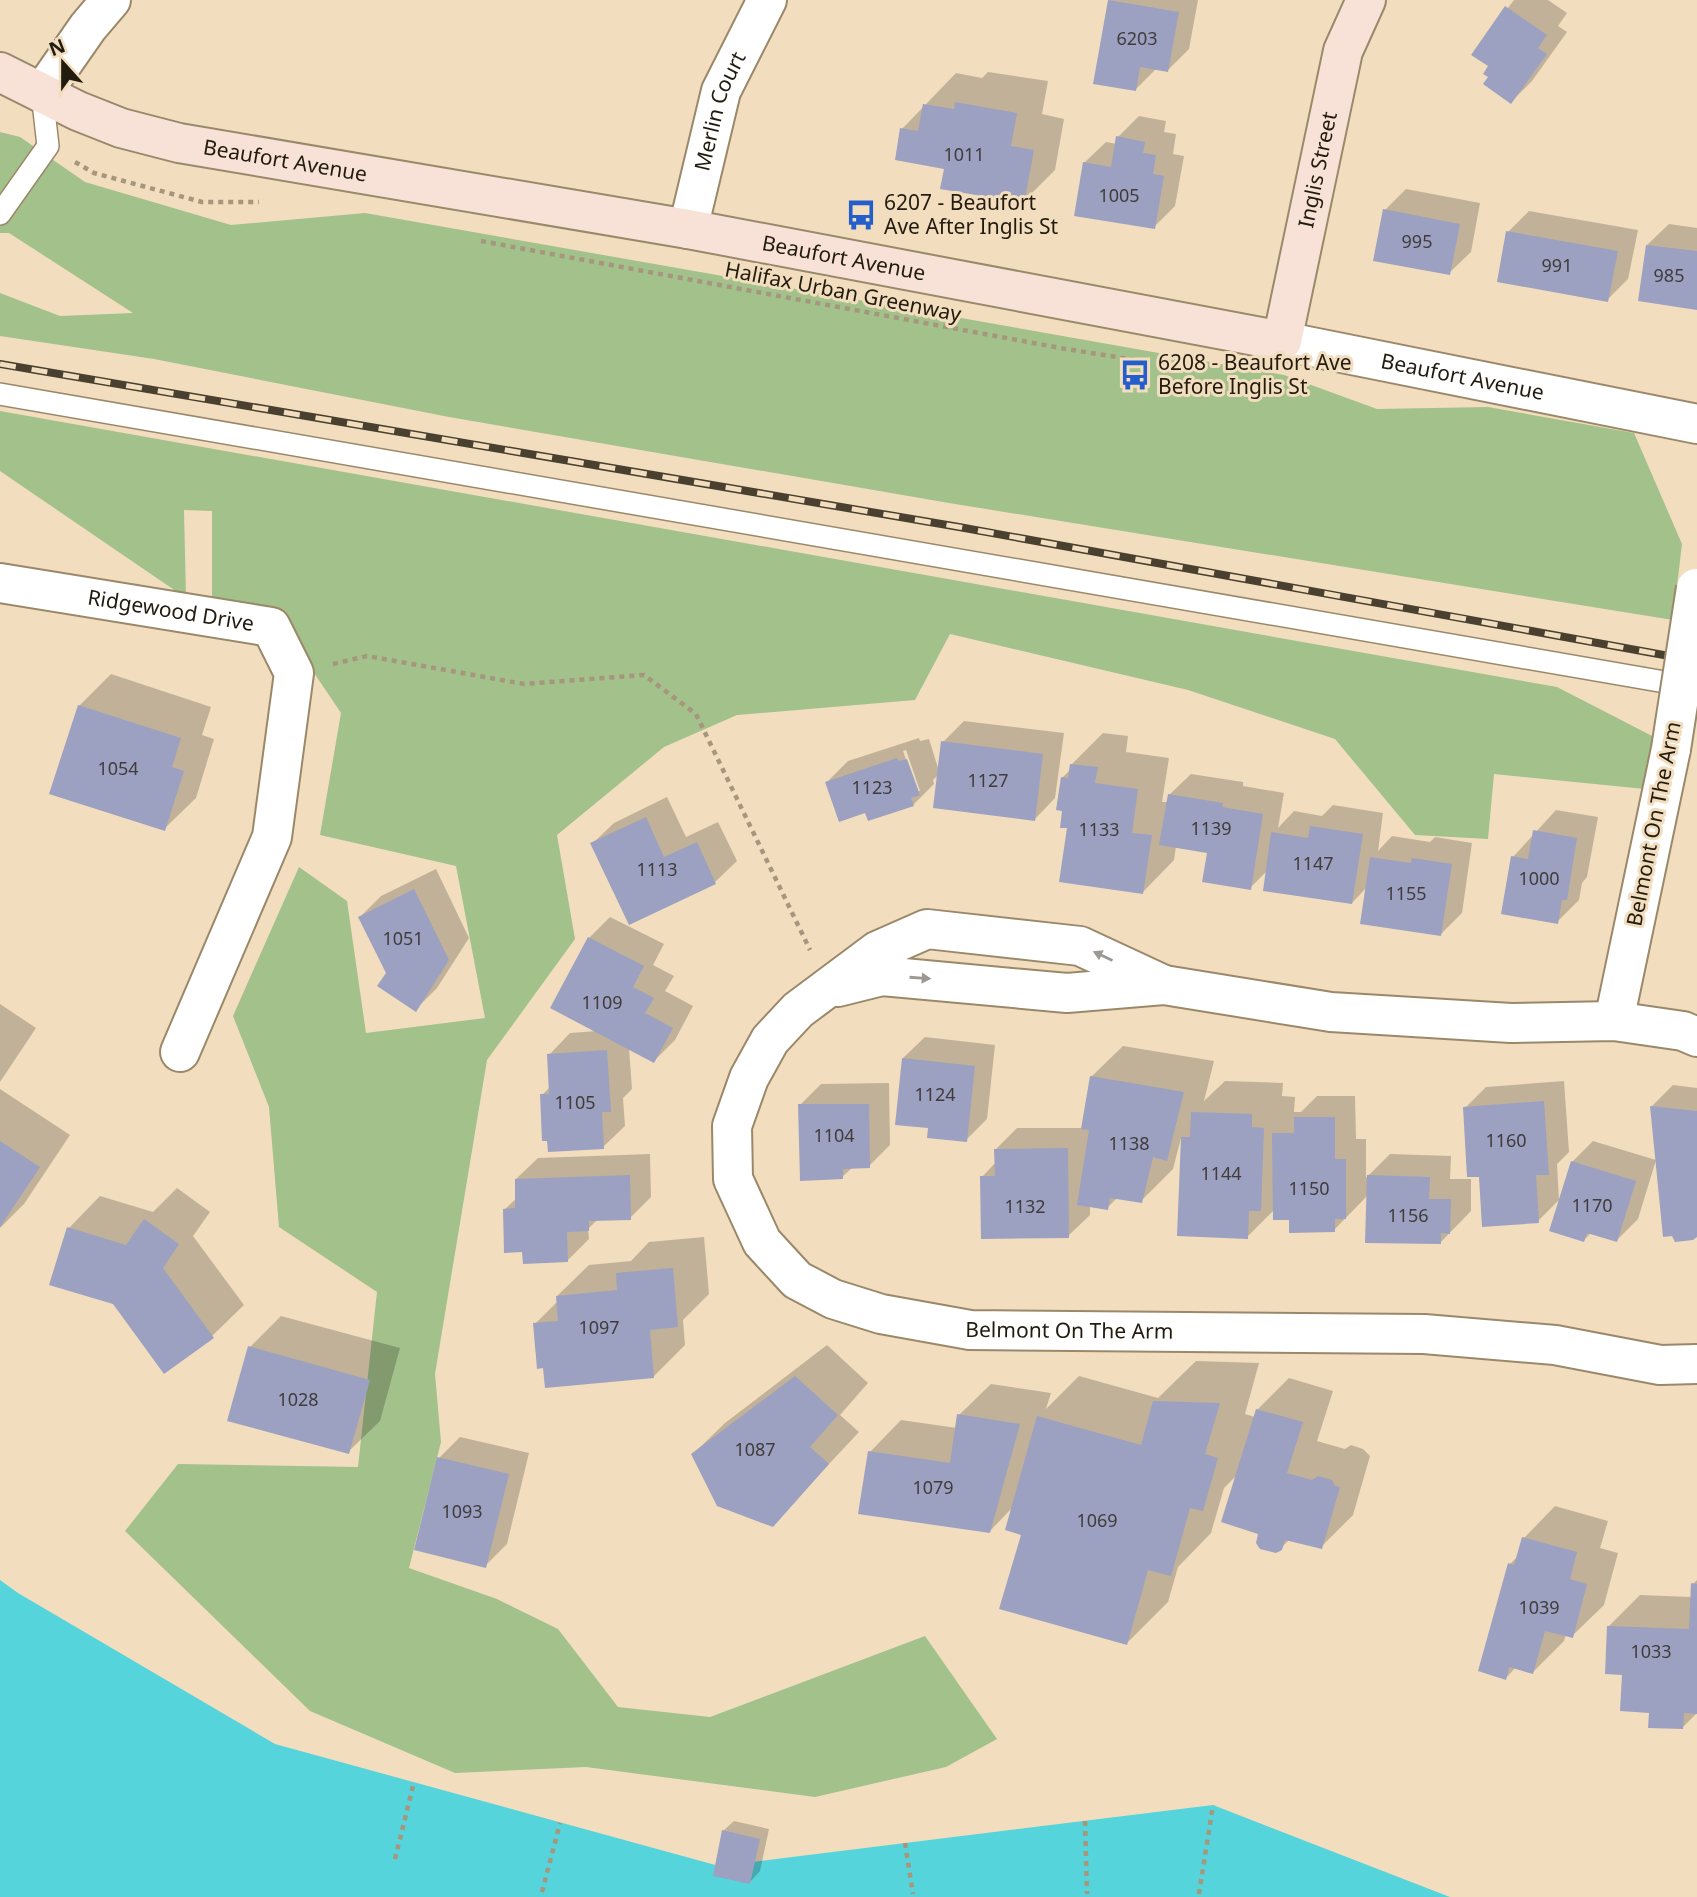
<svg xmlns="http://www.w3.org/2000/svg" width="1697" height="1897" font-family="'Noto Sans',sans-serif">
<rect width="100%" height="100%" fill="#f2debe"/>
<!-- green -->
<path fill="#a3c18a" d="M0,132L20,137L85,182L231,225L365,213L1284,375L1377,409L1488,407L1634,433L1682,544L1673,620L949,503L449,417L154,359L0,336V293L60,316L133,313L9,233H0Z
M0,411L1557,687L1656,738L1645,789L1494,774L1488,839L1415,835L1335,739L1188,690L950,634L915,700L737,715L664,747L557,835L575,939L487,1060L435,1374L441,1442L409,1568L497,1599L558,1629L618,1707L710,1717L925,1636L997,1739L946,1767L815,1797L586,1767L455,1773L310,1711L125,1531L178,1464L358,1467L377,1292L279,1227L269,1107L233,1016L299,867L347,901L366,1033L485,1018L456,866L320,835L341,713L273,612L212,601V511L184,510L186,598L0,471Z"/>
<!-- water -->
<path fill="#56d4dc" d="M0,1580L18,1593L275,1744L719,1866L1213,1805L1450,1897H0Z"/>
<!-- shadow -->
<path fill="#0003" fill-rule="evenodd" d="M1109,0H1198L1189,49L1168,70L1157,68L1136,89Z
M1514,0H1548L1567,13L1558,26L1567,32L1532,81L1511,102L1490,77V66L1473,54Z
M988,72L1048,81L1042,114L1064,119L1055,170L1024,201L946,168L902,129L956,73L982,78Z
M1139,116L1166,121L1164,132L1176,134L1173,154L1184,156L1175,206L1154,227L1084,163L1106,142L1117,144L1118,137Z
M1406,189L1480,203L1471,252L1449,273L1385,210Z
M1529,211L1638,230L1628,279L1607,300L1508,232Z
M1669,224L1697,228V308L1647,245Z
M111,674L211,707L202,735L214,739L196,798L164,829L79,706Z
M964,721L1064,733L1055,798L1034,820L939,774L933,780L934,784L913,805L867,811L827,782L848,761L919,738L920,741L929,739L939,771L943,742ZM906,750L920,791H917L903,751Z
M1103,733L1128,736L1126,752L1169,758L1162,802H1168L1169,795L1191,774L1243,782V786L1284,793L1278,828L1294,811L1322,816L1333,805L1383,813L1378,851L1392,836L1430,842L1435,837L1472,843L1462,913L1441,934L1367,887L1352,903L1267,871L1250,888L1209,851L1176,846L1174,860L1143,892L1069,827L1062,778L1071,769V765Z
M667,797L686,837L718,822L737,861L715,882L630,923L592,844L614,823Z
M1556,810L1598,817L1587,877L1582,883L1579,900L1557,922L1513,857Z
M436,869L469,938L437,988L416,1009L360,917L381,896Z
M610,917L664,944L653,965L674,976L665,991L693,1006L675,1040L654,1061L629,1048L632,1089L623,1098L625,1126L603,1147L542,1095L551,1086L549,1055L570,1033L597,1031L589,938Z
M0,1004L36,1028L0,1082Z
M925,1037L995,1045L987,1119L966,1140L930,1127L903,1058Z
M1123,1046L1214,1061L1204,1101L1225,1081L1283,1083L1282,1096L1295,1097L1294,1112H1301L1317,1096H1355L1356,1139H1366V1178L1390,1154L1451,1156L1450,1179H1471V1211L1440,1243L1368,1195L1334,1230L1291,1219L1275,1209L1247,1237L1181,1138L1173,1169L1141,1201L1118,1197L1107,1208L1090,1206V1215L1068,1236L982,1177L996,1162V1149L1017,1128H1083L1091,1077Z
M1564,1081L1569,1152L1557,1164L1559,1200L1538,1221L1481,1175L1465,1108L1486,1087Z
M889,1083L890,1145L869,1166L853,1167L842,1177L800,1105L821,1084Z
M1673,1085L1697,1088V1234L1665,1235L1652,1106Z
M0,1089L70,1135L24,1204L0,1228Z
M1593,1141L1656,1160L1638,1219L1617,1240L1592,1232L1584,1240L1572,1162Z
M650,1154L651,1197L630,1218L598,1219L588,1229L589,1239L567,1261L524,1251L504,1210L517,1198L516,1179L538,1158Z
M177,1188L210,1212L193,1236L244,1305L212,1336L69,1228L100,1196L153,1212Z
M704,1237L709,1294L683,1320L685,1345L654,1376L545,1367L535,1324L558,1301L557,1296L589,1265L631,1261L649,1242Z
M281,1316L400,1348L380,1421L348,1452L250,1347Z
M827,1345L868,1383L840,1415L859,1432L772,1525L693,1454L725,1423Z
M1196,1361L1259,1363L1245,1414L1255,1417L1257,1410L1289,1378L1333,1391L1317,1441L1345,1449L1351,1445L1363,1449L1370,1456L1353,1515L1321,1547L1290,1539L1281,1548L1261,1532L1238,1474L1224,1488L1211,1533L1178,1567L1168,1602L1127,1643L1023,1533L1012,1508L990,1531L870,1452L901,1420L957,1428L959,1415L991,1384L1051,1393L1046,1409L1079,1376L1158,1398Z
M460,1437L529,1453L507,1544L485,1566L439,1458Z
M1555,1506L1608,1521L1600,1548L1618,1553L1604,1605L1572,1636L1566,1634L1564,1641L1533,1672L1516,1667L1506,1678L1510,1564L1519,1555L1524,1538Z
M1697,1580V1713L1683,1727L1651,1711L1624,1673L1608,1627L1640,1595L1692,1597L1693,1584Z
M734,1821L769,1829L760,1871L750,1882L723,1831Z"/>
<!-- building -->
<path fill="#9ca0c1" d="M1108,0L1179,12L1168,72L1140,67L1136,91L1093,84Z
M1505,6L1547,35L1538,48L1547,54L1511,104L1483,84L1488,77L1483,74L1488,66L1471,55Z
M955,102L1017,113L1011,146L1034,150L1024,203L940,189L944,169L895,160L900,128L918,131L923,104L954,109Z
M1116,136L1145,142L1143,153L1156,155L1153,174L1164,176L1155,229L1074,216L1083,162L1111,167Z
M1383,209L1460,224L1450,275L1373,261Z
M1506,231L1618,251L1608,302L1497,282Z
M1646,245L1697,251V310L1638,301Z
M78,705L181,738L172,767L184,771L165,831L49,794Z
M941,741L1043,754L1035,821L933,808Z
M897,758L899,761L907,759L920,795L911,798L914,806L868,821L865,813L839,822L825,782Z
M1070,764L1098,767L1095,783L1138,789L1132,833L1152,835L1143,894L1059,882L1067,828H1060L1062,811L1056,810L1061,777L1068,778Z
M1168,794L1223,803L1222,807L1263,814L1251,890L1202,882L1207,853L1159,845Z
M646,817L664,857L697,842L716,884L629,925L590,843Z
M1310,826L1363,834L1352,904L1263,891L1271,832L1308,838Z
M1533,830L1577,838L1567,900H1562L1558,924L1501,914L1511,856L1528,859Z
M1370,857L1411,863L1412,858L1452,864L1441,936L1360,924Z
M414,889L449,960L416,1012L377,986L386,973L358,917Z
M588,937L644,966L633,987L654,998L645,1013L673,1028L654,1063L550,1008Z
M607,1050L611,1112H602L604,1149L548,1152L547,1141H542L540,1094H549L547,1054Z
M902,1058L975,1066L967,1142L927,1138L928,1128L895,1125Z
M1090,1076L1184,1092L1167,1161L1153,1157L1142,1203L1110,1198L1108,1210L1077,1205L1089,1130L1081,1129Z
M1544,1101L1549,1175H1536L1539,1223L1482,1227L1479,1177H1467L1463,1107Z
M798,1104H869L870,1168L843,1169V1179L800,1181Z
M1650,1106L1697,1111V1237L1693,1240L1675,1242L1672,1236L1663,1237Z
M1191,1112L1252,1114V1127L1264,1128L1261,1211H1249L1248,1239L1177,1236L1181,1137H1190Z
M1294,1117H1335V1159H1346V1219H1335V1232L1289,1233V1220H1273L1272,1133H1294Z
M0,1141L40,1167L0,1227Z
M1068,1148L1069,1238L981,1239L980,1176H995L994,1149Z
M1571,1161L1636,1181L1617,1242L1587,1233L1584,1242L1549,1231Z
M630,1175L631,1220L589,1221V1231L567,1232L568,1262L523,1264L522,1252L504,1253L503,1209L515,1208V1179Z
M1367,1175L1430,1177L1429,1199H1451L1450,1234L1441,1233V1244L1365,1243Z
M144,1219L179,1244L163,1268L214,1338L164,1374L113,1304L49,1285L67,1227L126,1245Z
M673,1268L678,1327L650,1330L654,1378L545,1388L543,1368L537,1369L533,1323L558,1321L556,1296L617,1290L616,1273Z
M248,1346L370,1380L349,1454L227,1421Z
M795,1376L838,1415L810,1447L829,1464L773,1527L717,1506L691,1454Z
M1153,1401L1220,1403L1205,1454L1218,1458L1203,1511L1190,1508L1171,1576L1148,1570L1127,1645L999,1609L1021,1535L1005,1530L1037,1416L1141,1445Z
M1256,1409L1303,1422L1287,1473L1312,1480L1318,1476L1332,1480L1335,1486L1340,1487L1322,1549L1285,1540L1282,1550L1276,1553L1260,1549L1256,1543L1258,1534L1221,1522Z
M957,1414L1020,1424L990,1533L858,1514L868,1451L950,1463Z
M437,1457L509,1474L486,1568L414,1550Z
M1522,1537L1577,1552L1570,1579L1587,1584L1573,1638L1545,1631L1533,1674L1509,1667L1506,1680L1478,1671L1508,1563L1514,1565Z
M1691,1583L1697,1584V1714L1684,1713L1683,1729L1648,1728L1649,1713L1620,1711L1622,1675L1605,1674L1607,1626L1689,1629Z
M722,1830L760,1839L750,1884L713,1876Z"/>
<g fill="none" stroke-linecap="round" stroke-linejoin="round">
<!-- lane casing -->
<g stroke="#9a886a" stroke-width="24">
<path id="lane" d="M0,214L48,146L42,93
M0,394L1688,686"/>
</g>
<!-- street casing -->
<g stroke="#9a886a" stroke-width="42">
<g id="street">
<path d="M42,93L88,27L111,0"/>
<path id="s1" d="M688,229L721,91L767,0"/>
<path id="s2" d="M1282,341L1697,424"/>
<path id="s3" d="M0,583L271,627L294,673L272,837L180,1052"/>
<path id="s4" d="M1164,985L1080,946L927,929L877,951L798,1010L770,1040L749,1078L732,1126L733,1179L762,1242L797,1280L833,1299L881,1314L970,1330L1424,1334L1555,1345L1660,1365L1697,1364"/>
<path d="M838,987L882,976L1067,993L1164,985L1331,1012L1511,1023L1614,1021L1683,1031L1697,1037"/>
<path d="M1614,1021L1671,749"/>
</g>
</g>
<!-- secondary casing -->
<g stroke="#9a886a" stroke-width="42">
<g id="secondary">
<path id="s5" d="M0,72L78,111L121,128L179,143L688,229L1282,341L1343,51L1366,0"/>
</g>
</g>
<!-- path -->
<path stroke="#a6967e" stroke-width="4.5" stroke-dasharray="5 5" stroke-linecap="butt" d="M75,162L94,173L202,202H259
M481,241L1066,349L1148,362
M333,664L367,656L524,684L644,675L696,714L810,950
M1085,1821L1087,1894
M905,1843L913,1894
M395,1859L414,1782
M542,1892L560,1823
M1199,1894L1213,1805"/>
<!-- lane -->
<use href="#lane" stroke="#fff" stroke-width="21"/>
<!-- street -->
<use href="#street" stroke="#fff" stroke-width="38"/>
<!-- secondary -->
<use href="#secondary" stroke="#f8e2d8" stroke-width="38"/>
<!-- rail casing -->
<g stroke="#494030" stroke-width="8">
<path id="rail" d="M0,364L959,527L1697,661"/>
</g>
<!-- rail -->
<use href="#rail" stroke="#f2debe" stroke-width="5" stroke-dasharray="16" stroke-linecap="butt"/>
<!-- street-bridge casing -->
<g stroke="#9a886a" stroke-width="42" stroke-linecap="butt">
<path id="street-bridge" d="M1671,749L1696,588"/>
</g>
<!-- street-bridge -->
<use href="#street-bridge" stroke="#fff" stroke-width="38"/>
</g>
<!-- one-way arrows -->
<defs><path id="oneway-solid" d="M-6-.8H1V-3.2L6.5 0L1 3.2V.8H-6Z" transform="scale(1.75)"/></defs>
<g fill="#9c9893">
<use href="#oneway-solid" transform="translate(1103 956) rotate(-155)"/>
<use href="#oneway-solid" transform="translate(920 978) rotate(4)"/>
</g>
<!-- icons -->
<defs>
<g id="bus-bare" transform="scale(2.415)"><path d="M-5-6H5V4H4V6H2V4H-2V6H-4V4H-5ZM-3.5-4V0h7V-4ZM-3.5 1.2v1.5H-2V1.2ZM2 1.2v1.5H3.5V1.2Z" fill="#235ecb" stroke="#f2debe" stroke-width="2.5" paint-order="stroke"/></g>
</defs>
<g fill-rule="evenodd">
<use href="#bus-bare" x="861" y="215"/>
<use href="#bus-bare" x="1135" y="375"/>
</g>
<g text-anchor="middle" stroke-width="6" stroke-linejoin="round" paint-order="stroke">
<!-- number labels -->
<g font-size="18" fill="#403c3c">
<text x="1137" y="45">6203</text>
<text x="964" y="161">1011</text>
<text x="1119" y="202">1005</text>
<text x="1417" y="248">995</text>
<text x="1557" y="272">991</text>
<text x="1669" y="282">985</text>
<text x="118" y="775">1054</text>
<text x="988" y="787">1127</text>
<text x="872" y="794">1123</text>
<text x="1211" y="835">1139</text>
<text x="1099" y="836">1133</text>
<text x="1313" y="870">1147</text>
<text x="657" y="876">1113</text>
<text x="1539" y="885">1000</text>
<text x="1406" y="900">1155</text>
<text x="403" y="945">1051</text>
<text x="602" y="1009">1109</text>
<text x="935" y="1101">1124</text>
<text x="575" y="1109">1105</text>
<text x="834" y="1142">1104</text>
<text x="1506" y="1147">1160</text>
<text x="1129" y="1150">1138</text>
<text x="1221" y="1180">1144</text>
<text x="1309" y="1195">1150</text>
<text x="1592" y="1212">1170</text>
<text x="1025" y="1213">1132</text>
<text x="1408" y="1222">1156</text>
<text x="599" y="1334">1097</text>
<text x="298" y="1406">1028</text>
<text x="755" y="1456">1087</text>
<text x="933" y="1494">1079</text>
<text x="462" y="1518">1093</text>
<text x="1097" y="1527">1069</text>
<text x="1539" y="1614">1039</text>
<text x="1651" y="1658">1033</text>
</g>
<!-- street labels -->
<g font-size="21" fill="#221b0f" stroke="#f2debe">
<text dy="7" stroke="none"><textPath href="#s1" startOffset="122">Merlin Court</textPath></text>
<text dy="7" stroke="none"><textPath href="#s5" startOffset="301">Beaufort Avenue</textPath></text>
<text dy="7" stroke="none"><textPath href="#s5" startOffset="1489">Inglis Street</textPath></text>
<text dy="7" stroke="none"><textPath href="#s5" startOffset="868">Beaufort Avenue</textPath></text>
<text transform="translate(843 292) rotate(11)" y="7">Halifax Urban Greenway</text>
<text dy="7" stroke="none"><textPath href="#s2" startOffset="184">Beaufort Avenue</textPath></text>
<text dy="7" stroke="none"><textPath href="#s3" startOffset="173">Ridgewood Drive</textPath></text>
<text transform="translate(1654 824) rotate(-79)" y="7">Belmont On The Arm</text>
<text dy="7" stroke="none"><textPath href="#s4" startOffset="990">Belmont On The Arm</textPath></text>
</g>
<!-- poi labels -->
<g font-size="21" fill="#221b0f" stroke="#f2debe" text-anchor="start">
<text x="884" y="210">6207 - Beaufort<tspan x="884" dy="24">Ave After Inglis St</tspan></text>
<text x="1158" y="370">6208 - Beaufort Ave<tspan x="1158" dy="24">Before Inglis St</tspan></text>
</g>
</g>
<!-- north arrow -->
<g transform="translate(63 63) rotate(339)" stroke="#f2debe" stroke-width="5" paint-order="stroke">
<path d="M0-5L12 26L0 18L-12 26Z" fill="#221b0f"/>
<text y="-10" font-size="19" font-weight="bold" text-anchor="middle" fill="#221b0f">N</text>
</g>
</svg>
